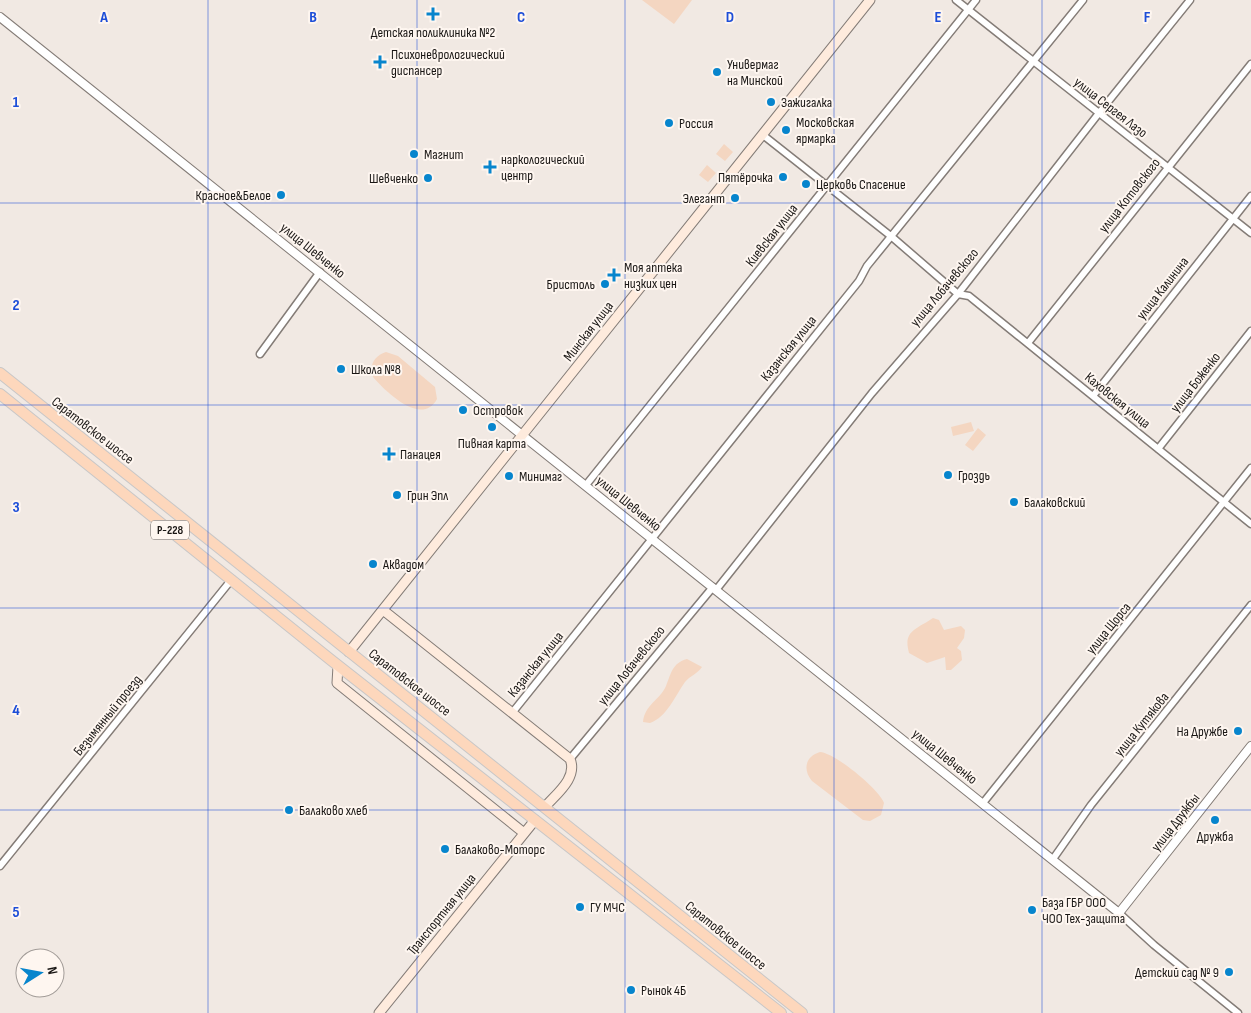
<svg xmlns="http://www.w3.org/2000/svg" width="1251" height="1013" font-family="'Sofia Sans Condensed',sans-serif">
<rect width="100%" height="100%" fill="#f1e9e3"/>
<!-- green -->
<path fill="#f4d6c1" d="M642,0H692L674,24Z
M724,144L733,152L725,161L716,154Z
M707,165L716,173L708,182L699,175Z
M386,352L398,356L435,387L437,399C422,427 386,392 373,377C369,365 374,356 386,352Z
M971,422L974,431L953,436L951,427Z
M978,428L986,435L973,451L965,445Z
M933,618L939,620L944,630L961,626L965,630L964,638L957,648L961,651L962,660L951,670H946L945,657L927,663L909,653C903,631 915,630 933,618Z
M687,659L702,667C697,674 690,676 685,682C675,696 667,717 650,723L643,722C645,704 660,700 666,686C671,674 672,663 687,659Z
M820,752C835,753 879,789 884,803L881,815L870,821L863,820L812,781C802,769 806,756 820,752Z"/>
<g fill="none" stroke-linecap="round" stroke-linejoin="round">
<!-- minor casing -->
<g stroke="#847c77" stroke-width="9">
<path id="minor" d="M956,0L1251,233
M763,135L892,237L958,294L969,296L1251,524
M1028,343L1251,64
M260,354L320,272
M1093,396L1251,196
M1158,449L1251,331
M586,485L976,0
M716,590L872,393L958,294L1099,113L1190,0
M512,713L859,281L867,266L1083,0
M570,759L713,587
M983,803L1251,468
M1053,859L1091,805L1251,605
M0,866L232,579
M1119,913L1154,945L1238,1013"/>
</g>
<!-- tertiary casing -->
<g stroke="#847c77" stroke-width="10">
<path id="tertiary" d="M0,17L1119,913L1251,746"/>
</g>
<!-- secondary casing -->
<g stroke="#847c77" stroke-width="11">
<path id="secondary" d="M383,610L570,759C578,778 556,794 545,807
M349,652L870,0
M338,666L337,683L524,833
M379,1013L535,820"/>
</g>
<!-- primary casing -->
<g stroke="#c8c7c7" stroke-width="12">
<path id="primary" d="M0,373L802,1013
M0,394L331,660L781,1013"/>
</g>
<!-- minor -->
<use href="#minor" stroke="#fff" stroke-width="6"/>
<!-- tertiary -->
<use href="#tertiary" stroke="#fff" stroke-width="8"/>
<!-- secondary -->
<use href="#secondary" stroke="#feebdd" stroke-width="9"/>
<!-- primary -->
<use href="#primary" stroke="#fdd7bc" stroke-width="10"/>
</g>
<!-- grid -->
<path fill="none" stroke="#1d4ed8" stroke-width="1" stroke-opacity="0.55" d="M208,0V1013M417,0V1013M625,0V1013M834,0V1013M1042,0V1013M0,203H1251M0,405H1251M0,608H1251M0,810H1251"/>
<!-- markers -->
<g fill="#0785cd" stroke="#fef6f0" stroke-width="2">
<path d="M430.5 6.5h5v5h5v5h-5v5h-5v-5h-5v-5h5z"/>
<path d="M377.5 54.5h5v5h5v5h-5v5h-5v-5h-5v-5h5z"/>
<circle cx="717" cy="72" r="5"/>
<circle cx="771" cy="102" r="5"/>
<circle cx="669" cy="123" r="5"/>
<circle cx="786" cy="130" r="5"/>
<circle cx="414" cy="154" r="5"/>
<path d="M487.5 159.5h5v5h5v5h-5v5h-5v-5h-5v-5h5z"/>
<circle cx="783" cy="177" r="5"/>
<circle cx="428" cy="178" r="5"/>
<circle cx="806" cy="184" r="5"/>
<circle cx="281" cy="195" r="5"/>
<circle cx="735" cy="198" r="5"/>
<path d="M611.5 267.5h5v5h5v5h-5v5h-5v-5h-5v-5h5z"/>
<circle cx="605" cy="284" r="5"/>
<circle cx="341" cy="369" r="5"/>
<circle cx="463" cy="410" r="5"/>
<circle cx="492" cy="427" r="5"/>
<path d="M386.5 446.5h5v5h5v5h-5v5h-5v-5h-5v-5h5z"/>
<circle cx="948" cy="475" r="5"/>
<circle cx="509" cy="476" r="5"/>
<circle cx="397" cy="495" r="5"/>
<circle cx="1014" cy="502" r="5"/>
<circle cx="373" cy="564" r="5"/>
<circle cx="1238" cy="731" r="5"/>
<circle cx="289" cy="810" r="5"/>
<circle cx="1215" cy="820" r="5"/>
<circle cx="445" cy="849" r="5"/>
<circle cx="580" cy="907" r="5"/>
<circle cx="1032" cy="910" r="5"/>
<circle cx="1229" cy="972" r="5"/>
<circle cx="631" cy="990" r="5"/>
</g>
<g text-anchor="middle" stroke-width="4" stroke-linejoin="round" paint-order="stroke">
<!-- shield labels -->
<rect fill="#fef6f0" stroke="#5e5956" stroke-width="1" x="151" y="520.5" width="38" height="19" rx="4"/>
<g font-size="12" font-weight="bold" fill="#191614">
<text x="170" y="534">Р-228</text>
</g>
<!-- poi labels -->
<g font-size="14" fill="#191614" stroke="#fef6f0" text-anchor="start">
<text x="433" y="37" text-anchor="middle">Детская поликлиника №2</text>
<text x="391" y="59">Психоневрологический<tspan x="391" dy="16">диспансер</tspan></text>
<text x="727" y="69">Универмаг<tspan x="727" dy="16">на Минской</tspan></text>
<text x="781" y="107">Зажигалка</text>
<text x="796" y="127">Московская<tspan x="796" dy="16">ярмарка</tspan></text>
<text x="679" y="128">Россия</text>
<text x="424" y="159">Магнит</text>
<text x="501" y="164">наркологический<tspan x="501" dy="16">центр</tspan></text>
<text x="773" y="182" text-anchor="end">Пятёрочка</text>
<text x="418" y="183" text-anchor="end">Шевченко</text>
<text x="816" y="189">Церковь Спасение</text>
<text x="271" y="200" text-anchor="end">Красное&amp;Белое</text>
<text x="725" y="203" text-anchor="end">Элегант</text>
<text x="624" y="272">Моя аптека<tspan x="624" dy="16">низких цен</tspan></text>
<text x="595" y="289" text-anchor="end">Бристоль</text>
<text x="351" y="374">Школа №8</text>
<text x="473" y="415">Островок</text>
<text x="492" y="448" text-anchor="middle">Пивная карта</text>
<text x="400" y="459">Панацея</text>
<text x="958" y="480">Гроздь</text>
<text x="519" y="481">Минимаг</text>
<text x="407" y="500">Грин Эпл</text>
<text x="1024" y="507">Балаковский</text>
<text x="383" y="569">Аквадом</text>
<text x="1228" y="736" text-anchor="end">На Дружбе</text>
<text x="299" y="815">Балаково хлеб</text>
<text x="1215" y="841" text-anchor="middle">Дружба</text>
<text x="455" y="854">Балаково-Моторс</text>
<text x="1042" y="907">База ГБР ООО<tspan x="1042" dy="16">ЧОО Тех-защита</tspan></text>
<text x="590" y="912">ГУ МЧС</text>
<text x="1219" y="977" text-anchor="end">Детский сад № 9</text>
<text x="641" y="995">Рынок 4Б</text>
</g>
<!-- street labels -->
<g font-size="14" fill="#191614" stroke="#fef6f0">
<text transform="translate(1111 107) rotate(38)" y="5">улица Сергея Лазо</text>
<text transform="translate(1129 195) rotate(-52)" y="5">улица Котовского</text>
<text transform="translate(771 235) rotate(-52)" y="5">Киевская улица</text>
<text transform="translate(313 250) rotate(39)" y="5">улица Шевченко</text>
<text transform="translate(944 287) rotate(-50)" y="5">улица Лобачевского</text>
<text transform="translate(1162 288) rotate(-52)" y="5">улица Калинина</text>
<text transform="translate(588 331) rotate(-52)" y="5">Минская улица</text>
<text transform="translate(788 348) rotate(-51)" y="5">Казанская улица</text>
<text transform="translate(1195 382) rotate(-52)" y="5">улица Боженко</text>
<text transform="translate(1118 400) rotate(39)" y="5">Каховская улица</text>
<text transform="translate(93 430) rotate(38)" y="5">Саратовское шоссе</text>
<text transform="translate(629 503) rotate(39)" y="5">улица Шевченко</text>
<text transform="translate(1108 628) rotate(-51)" y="5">улица Щорса</text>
<text transform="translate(535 664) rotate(-51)" y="5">Казанская улица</text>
<text transform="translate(631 665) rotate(-51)" y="5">улица Лобачевского</text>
<text transform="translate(410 682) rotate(38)" y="5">Саратовское шоссе</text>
<text transform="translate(107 715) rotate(-51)" y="5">Безымянный проезд</text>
<text transform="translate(1141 724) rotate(-51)" y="5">улица Кутякова</text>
<text transform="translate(945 756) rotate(39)" y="5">улица Шевченко</text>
<text transform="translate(1175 822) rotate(-52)" y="5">улица Дружбы</text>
<text transform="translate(441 914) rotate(-51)" y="5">Транспортная улица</text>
<text transform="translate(726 935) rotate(39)" y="5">Саратовское шоссе</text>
</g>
</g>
<g font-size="16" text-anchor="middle" font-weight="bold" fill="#1d4ed8" stroke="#fef6f0" stroke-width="4" stroke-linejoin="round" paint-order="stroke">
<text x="104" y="22">A</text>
<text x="313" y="22">B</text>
<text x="521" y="22">C</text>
<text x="730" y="22">D</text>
<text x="938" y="22">E</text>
<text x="1147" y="22">F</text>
<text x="16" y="107">1</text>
<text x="16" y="310">2</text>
<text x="16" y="512">3</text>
<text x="16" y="715">4</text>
<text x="16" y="917">5</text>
</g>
<!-- north arrow -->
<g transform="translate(40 973) rotate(79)"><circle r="24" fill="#fef6f0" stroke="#a29c98"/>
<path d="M0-4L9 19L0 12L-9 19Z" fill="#0785cd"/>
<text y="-8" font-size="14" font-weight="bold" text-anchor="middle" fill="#191614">N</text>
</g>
</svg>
